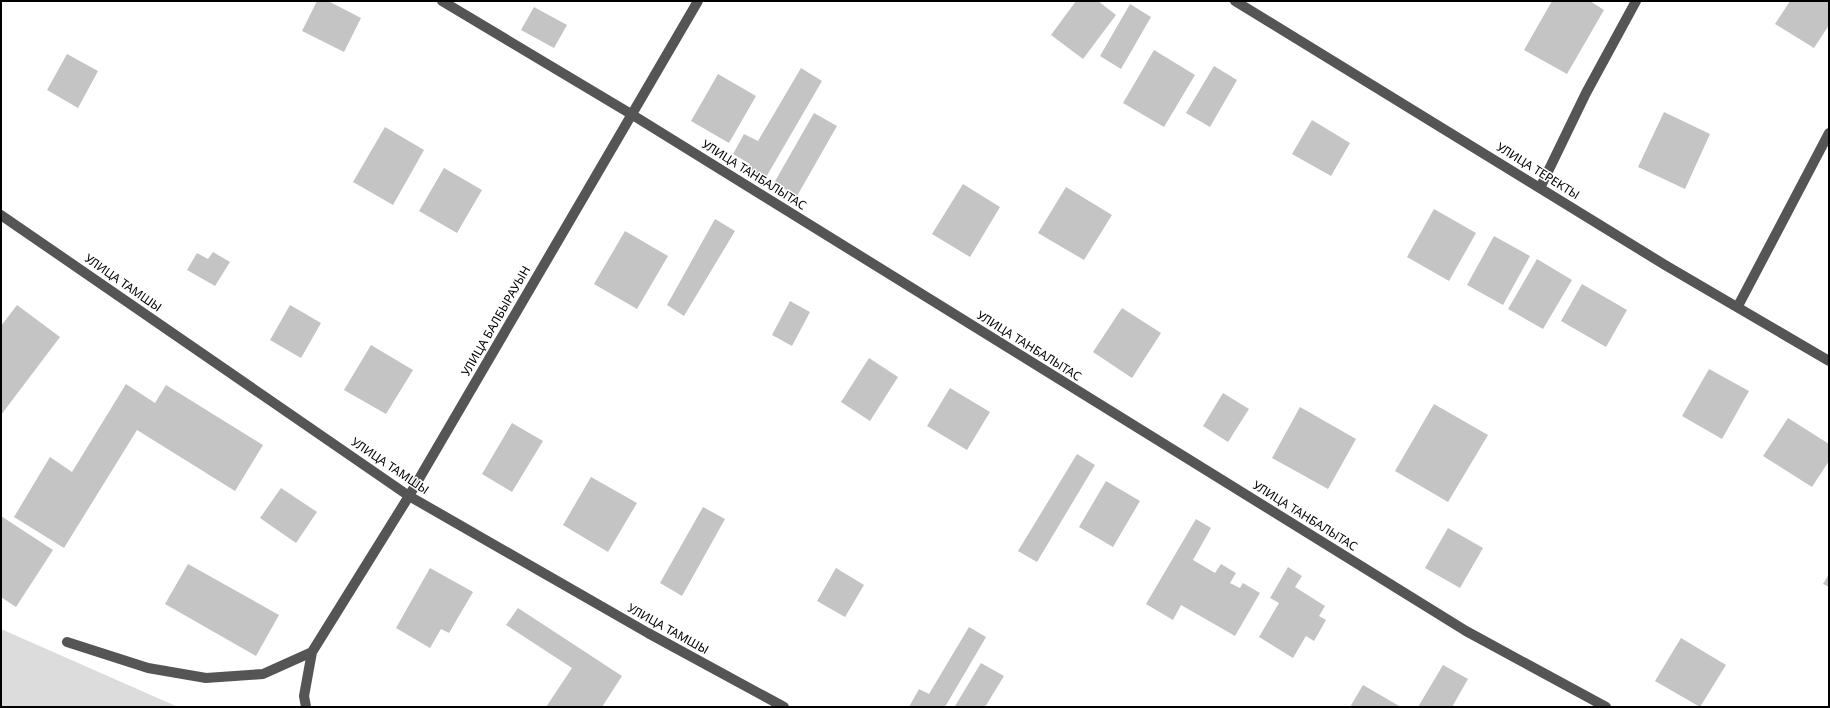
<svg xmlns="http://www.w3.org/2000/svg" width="1830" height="708" font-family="'Noto Sans',sans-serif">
<rect width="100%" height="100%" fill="#fff"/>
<!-- green -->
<path fill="#dcdcdc" d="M1,629L178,707H1Z"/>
<!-- building -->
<path fill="#c4c4c4" d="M317,1H328L361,18L344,52L302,31Z
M1076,1H1098L1116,15L1083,59L1051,35Z
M1552,1H1590L1604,10L1567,74L1524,50Z
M1790,1H1829V25L1814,48L1775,24Z
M1130,4L1151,17L1121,69L1100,56Z
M534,7L567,25L554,48L521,30Z
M1154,50L1195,75L1164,127L1123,103Z
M67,54L98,71L78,108L47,90Z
M1214,66L1237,80L1210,127L1186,113Z
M801,68L822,81L765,179L748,169L750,164L733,154L744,134L758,141Z
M718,74L756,96L729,143L691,121Z
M1664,112L1710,134L1685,189L1638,167Z
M814,113L837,126L797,196L774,183Z
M1312,120L1350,143L1331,176L1292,154Z
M385,127L424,150L393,205L353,182Z
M444,168L482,190L457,233L419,211Z
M963,184L1000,207L970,257L932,234Z
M1066,187L1112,215L1084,260L1038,233Z
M1434,209L1476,233L1449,281L1407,257Z
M715,219L735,231L684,316L667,305Z
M625,231L668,256L637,309L594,284Z
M1494,236L1530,256L1503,305L1467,285Z
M213,252L230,262L215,286L187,270L197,253L208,259Z
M1537,259L1572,280L1543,329L1508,309Z
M1582,284L1627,310L1606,347L1561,321Z
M790,301L810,312L792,346L772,335Z
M17,305L60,337L1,415V326Z
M290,305L321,323L301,358L270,340Z
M1122,308L1161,333L1132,378L1093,352Z
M371,345L413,370L386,414L344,390Z
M869,358L898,377L870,421L841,402Z
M1709,369L1749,391L1722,439L1682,416Z
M126,384L155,403L166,385L263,445L235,491L137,430L64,548L14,517L50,457L72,472Z
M950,388L990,412L967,450L927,426Z
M1223,393L1249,409L1228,442L1203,426Z
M1434,404L1488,435L1448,502L1395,471Z
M1300,407L1356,439L1328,489L1272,458Z
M1788,418L1829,444V461L1812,487L1763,456Z
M512,423L543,441L512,492L482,474Z
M1077,454L1095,465L1037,562L1018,551Z
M591,477L637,503L608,552L563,525Z
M1106,481L1140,501L1113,547L1079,527Z
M281,488L317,512L296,543L260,518Z
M703,507L725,519L682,596L660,583Z
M1,516L53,550L16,607L1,597Z
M1196,519L1211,528L1193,560L1215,573L1221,564L1236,573L1230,583L1240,588L1243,583L1260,593L1235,636L1181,605L1173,620L1146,604Z
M1448,528L1483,548L1460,588L1425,568Z
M188,564L279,615L256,656L165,604Z
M1288,567L1302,576L1295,587L1325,606L1319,616L1326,620L1314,641L1306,636L1293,658L1259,637L1279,603L1270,598Z
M430,568L473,592L449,633L441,629L430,648L396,628Z
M836,568L864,585L845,617L817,601Z
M1829,574V587L1823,584Z
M518,608L622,676L602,707H546L572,668L506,625Z
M969,627L986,637L945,707H909L919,689L929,694Z
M1681,638L1726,665L1700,707L1655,681Z
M981,663L1004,676L985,707H956L955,706Z
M1443,665L1468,679L1452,707H1418Z
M1363,685L1401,707H1350Z"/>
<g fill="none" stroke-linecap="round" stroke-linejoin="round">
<!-- minor -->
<path stroke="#555" stroke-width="10" d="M442,1L631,114L1466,631L1606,707
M1235,1L1665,265L1829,361
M1540,188L1586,93L1636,1
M1,215L409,496L648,633L784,707
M1738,306L1829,133
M67,642L148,668L206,678L263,674L312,652
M306,707L304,696L312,652L409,496L698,1"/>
</g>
<g text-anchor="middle" stroke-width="3" stroke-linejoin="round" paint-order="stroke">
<!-- street labels -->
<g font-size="12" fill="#000" stroke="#fff">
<text transform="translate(1538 171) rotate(32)" y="4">УЛИЦА ТЕРЕКТЫ</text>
<text transform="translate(754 175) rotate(32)" y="4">УЛИЦА ТАНБАЛЫТАС</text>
<text transform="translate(123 283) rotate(35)" y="4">УЛИЦА ТАМШЫ</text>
<text transform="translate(496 321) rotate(-60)" y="4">УЛИЦА БАЛБЫРАУЫН</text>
<text transform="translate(1029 346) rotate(32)" y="4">УЛИЦА ТАНБАЛЫТАС</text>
<text transform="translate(390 466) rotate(34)" y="4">УЛИЦА ТАМШЫ</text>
<text transform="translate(1305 516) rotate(32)" y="4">УЛИЦА ТАНБАЛЫТАС</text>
<text transform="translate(668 629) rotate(29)" y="4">УЛИЦА ТАМШЫ</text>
</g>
</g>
<!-- border -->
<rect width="1830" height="708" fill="none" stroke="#000000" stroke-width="4"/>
</svg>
